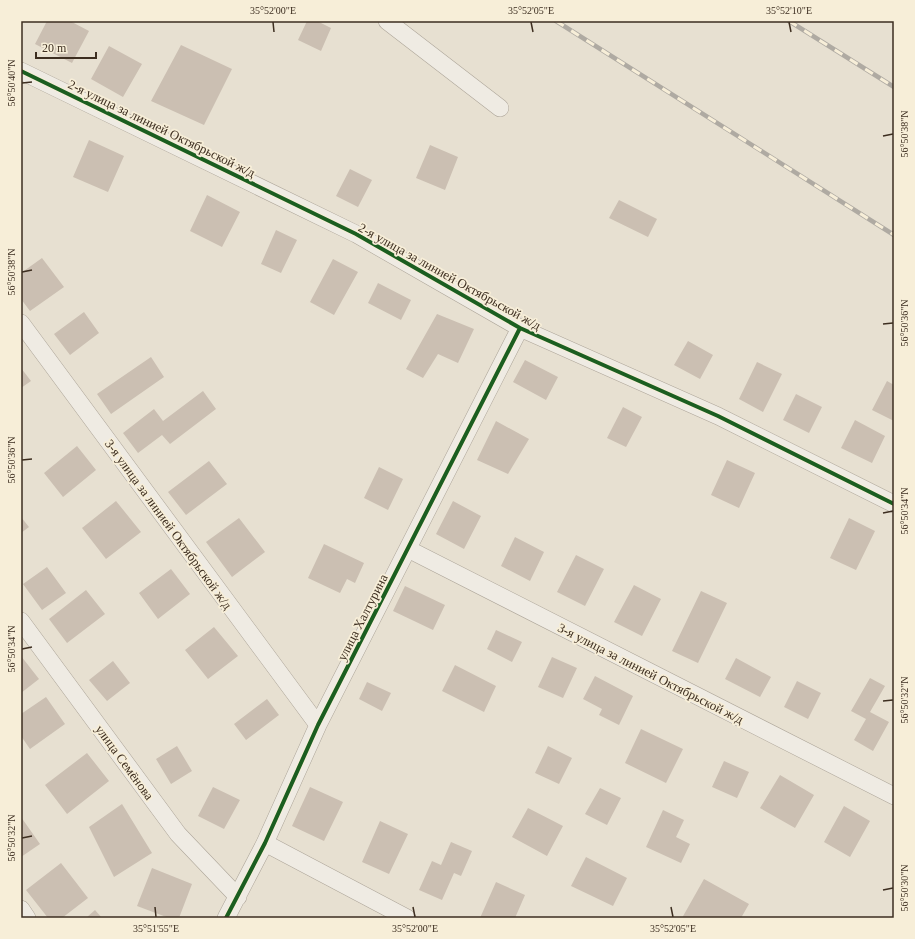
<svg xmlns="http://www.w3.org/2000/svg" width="915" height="939" font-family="Georgia,serif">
<rect width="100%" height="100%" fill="#e7e0d1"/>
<!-- building -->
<path fill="#cbbfb2" d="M47,21H70L89,31L72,63L35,44Z
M307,21H317L331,28L321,51L298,40Z
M181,45L232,69L204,125L151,101Z
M109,46L142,64L123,97L91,79Z
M89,140L124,156L108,192L73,177Z
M430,145L458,157L445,190L416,178Z
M350,169L372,180L358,207L336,196Z
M207,195L240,212L222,247L190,231Z
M619,200L657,219L648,237L609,218Z
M276,230L297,240L281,273L261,264Z
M42,258L64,287L30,311L21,299V273Z
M333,259L358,272L334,315L310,302Z
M378,283L411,300L401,320L368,303Z
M84,312L99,333L70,355L54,334Z
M437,314L474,329L458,363L438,354L423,378L406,369Z
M688,341L713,355L700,379L674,365Z
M151,357L164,377L111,414L97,394Z
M525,360L558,377L546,400L513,382Z
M757,362L782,374L763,412L739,399Z
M21,368L31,381L21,388Z
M887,381L894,385V421L872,410Z
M203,391L216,409L170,444L162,435L138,453L123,433L154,409L163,421Z
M796,394L822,407L809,433L783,420Z
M623,407L642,417L626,447L607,438Z
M855,420L885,436L872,463L841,448Z
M496,421L529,439L508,474L477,460Z
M77,446L96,470L63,497L44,473Z
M727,460L755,473L739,508L711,495Z
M209,461L227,484L186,515L168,492Z
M379,467L403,479L388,510L364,498Z
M116,501L141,532L106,559L82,528Z
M453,501L481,516L464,549L436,534Z
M21,517L29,527L21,533Z
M239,518L265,552L232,577L206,542Z
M849,518L875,531L856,570L830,558Z
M515,537L544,552L530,581L501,566Z
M324,544L364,563L355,583L347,579L340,593L308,578Z
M576,555L604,569L585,606L557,592Z
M47,567L66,593L42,610L23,584Z
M171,569L190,594L158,619L139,593Z
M634,585L661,599L642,636L614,622Z
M405,586L445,605L433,630L393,611Z
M86,590L105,614L67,643L49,619Z
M701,591L727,603L698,663L672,651Z
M214,627L238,656L208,679L185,650Z
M496,630L522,642L512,662L487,649Z
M21,656L39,679L21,693Z
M552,657L577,668L563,698L538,687Z
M736,658L771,677L760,697L725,679Z
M113,661L130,683L107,701L89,680Z
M455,665L496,686L484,712L442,691Z
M595,676L633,696L619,725L599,715L602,709L583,699Z
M870,678L885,686L870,712L889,722L873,751L854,740L866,719L851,711Z
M797,681L821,693L808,719L784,707Z
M367,682L391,693L382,711L359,699Z
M46,697L65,724L30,749L21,736V714Z
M267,699L279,715L246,740L234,724Z
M641,729L683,749L666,783L625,763Z
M177,746L192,771L171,784L156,759Z
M548,746L572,758L559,784L535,773Z
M87,753L109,781L67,814L45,785Z
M724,761L749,772L737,798L712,787Z
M780,775L814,795L795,828L760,808Z
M213,787L240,800L224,829L198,816Z
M310,787L343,802L324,841L292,826Z
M600,788L621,798L607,825L585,814Z
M122,804L152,853L114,877L89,827Z
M844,806L870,821L850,857L824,842Z
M528,808L563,826L547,856L512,837Z
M663,810L684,820L676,837L690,844L681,863L646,847Z
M21,817L40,844L21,857Z
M380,821L408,834L389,874L362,862Z
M451,842L472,851L461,876L454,873L442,900L419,890L432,861L441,865Z
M586,857L627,878L613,906L571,886Z
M61,863L88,898L62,918H48L26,890Z
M152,868L192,884L179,918H169L137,906Z
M704,879L749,904L741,918H682Z
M496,882L525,895L515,918H480Z
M95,910L102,918H86Z"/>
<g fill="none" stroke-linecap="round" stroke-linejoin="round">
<!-- street casing -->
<g stroke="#ada599" stroke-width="18">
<path id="street" d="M387,21L500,108
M21,71L356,234L520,328L718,416L894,504
M21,323L318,725
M408,549L894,796
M21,621L178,834L238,897
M265,843L407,918
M21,909L27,918
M226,918L265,843L318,725L520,328"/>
</g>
<!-- street -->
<use href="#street" stroke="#efebe3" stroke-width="17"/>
<!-- rail casing -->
<g stroke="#afaaa2" stroke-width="4.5">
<path id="rail" d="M556,21L894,235
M789,21L894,87"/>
</g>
<!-- rail -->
<use href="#rail" stroke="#f7eed8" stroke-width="3" stroke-dasharray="9" stroke-linecap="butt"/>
<!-- cycleway casing -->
<g stroke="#f7eed8" stroke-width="6">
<path id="cycleway" d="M21,71L356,234L520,328L718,416L894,504
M226,918L265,843L318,725L520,328"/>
</g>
<!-- cycleway -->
<use href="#cycleway" stroke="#1b5e20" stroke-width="4"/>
</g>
<!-- ticks -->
<path fill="none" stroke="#3d2e20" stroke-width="1.5" d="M273,22L274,32M531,22L533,32M789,22L791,32M22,83L32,82M883,136L893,134M22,272L32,270M883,324L893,323M22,460L32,459M883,513L893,511M22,649L32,647M883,701L893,700M22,838L32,836M883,890L893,888M155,907L156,917M413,907L415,917M671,907L673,917"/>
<g text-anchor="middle" stroke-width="3.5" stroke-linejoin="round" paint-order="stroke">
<!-- street labels -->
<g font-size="13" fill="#3d2e20" stroke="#f7eed8">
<text transform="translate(162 128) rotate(26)" y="5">2-я улица за линией Октябрьской ж/д</text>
<text transform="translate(450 276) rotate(29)" y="5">2-я улица за линией Октябрьской ж/д</text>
<text transform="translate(169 524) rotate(54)" y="5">3-я улица за линией Октябрьской ж/д</text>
<text transform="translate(362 617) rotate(-63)" y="5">улица Халтурина</text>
<text transform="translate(651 673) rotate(27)" y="5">3-я улица за линией Октябрьской ж/д</text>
<text transform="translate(125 762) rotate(54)" y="5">улица Семёнова</text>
</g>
</g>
<!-- border -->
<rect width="915" height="939" fill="none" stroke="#f7eed8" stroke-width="44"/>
<!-- scale -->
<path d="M36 52v6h60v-6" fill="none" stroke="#3d2e20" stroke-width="2"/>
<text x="42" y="52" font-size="12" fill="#3d2e20" stroke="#f7eed8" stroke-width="3" paint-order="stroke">20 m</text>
<rect x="22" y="22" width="871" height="895" fill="none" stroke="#3d2e20" stroke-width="1.5"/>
<g font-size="10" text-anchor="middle" fill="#3d2e20">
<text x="273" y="14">35°52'00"E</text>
<text x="531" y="14">35°52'05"E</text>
<text x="789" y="14">35°52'10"E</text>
<text transform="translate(11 83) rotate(-90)" y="4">56°50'40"N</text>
<text transform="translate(904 134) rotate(-90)" y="4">56°50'38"N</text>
<text transform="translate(11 272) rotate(-90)" y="4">56°50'38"N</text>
<text transform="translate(904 323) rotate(-90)" y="4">56°50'36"N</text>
<text transform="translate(11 460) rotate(-90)" y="4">56°50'36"N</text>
<text transform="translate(904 511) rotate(-90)" y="4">56°50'34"N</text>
<text transform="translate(11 649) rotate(-90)" y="4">56°50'34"N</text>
<text transform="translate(904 700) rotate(-90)" y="4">56°50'32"N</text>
<text transform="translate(11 838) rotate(-90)" y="4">56°50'32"N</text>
<text transform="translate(904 888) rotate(-90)" y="4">56°50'30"N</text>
<text x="156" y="932">35°51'55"E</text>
<text x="415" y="932">35°52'00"E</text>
<text x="673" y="932">35°52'05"E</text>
</g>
</svg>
